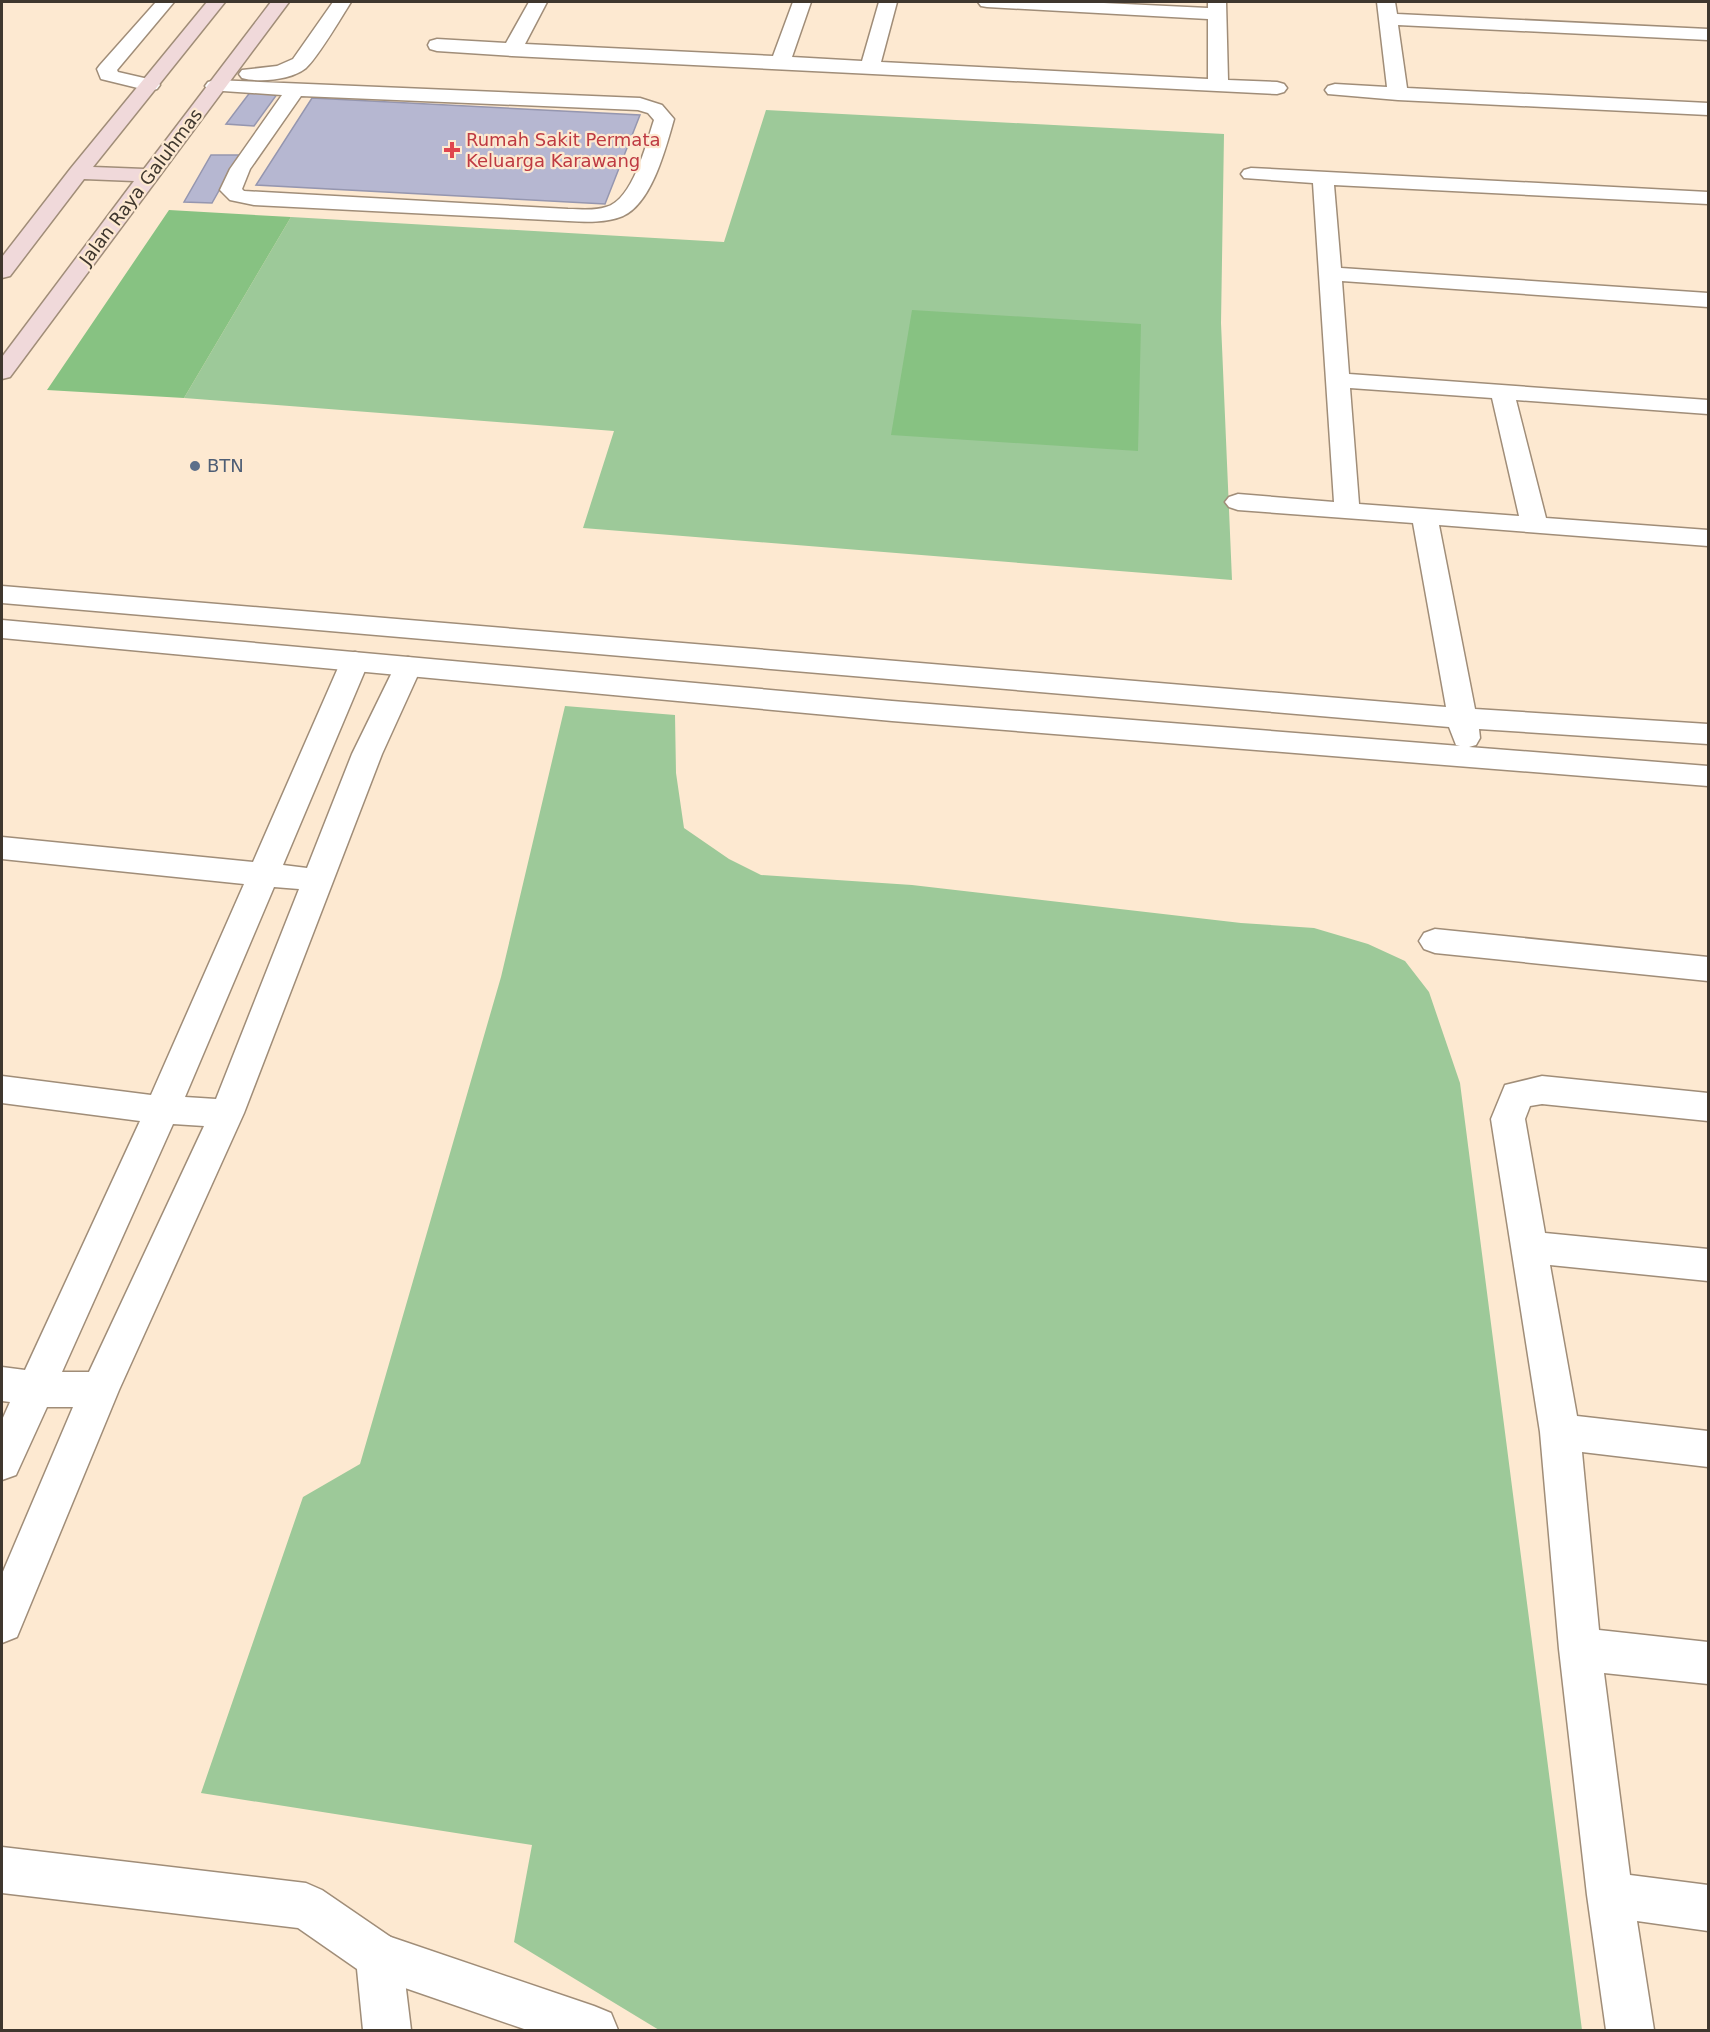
<svg xmlns="http://www.w3.org/2000/svg" width="1710" height="2032" font-family="'DejaVu Sans',sans-serif">
<rect width="100%" height="100%" fill="#fde9d1"/>
<!-- green -->
<path fill="#9dc999" d="M766,110L1224,134L1221,323L1232,580L583,528L614,431L184,398L291,217L724,242Z
M565,706L675,715L676,773L684,828L729,859L761,875L912,885L1241,923L1314,928L1368,944L1405,961L1429,992L1460,1083L1582,2030H659L514,1942L532,1845L201,1793L303,1497L360,1464L501,977Z"/>
<!-- forest -->
<path fill="#87c282" d="M169,210L291,217L184,398L47,390Z
M912,310L1141,324L1138,451L891,435Z"/>
<!-- building -->
<path fill="#b6b7d1" stroke="#9596af" stroke-width="1.5" d="M251,91L278,93L254,126L226,124Z
M312,98L640,115L605,204L256,185Z
M211,155H239L212,203L184,202Z"/>
<g fill="none" stroke-linecap="round" stroke-linejoin="round">
<!-- service casing -->
<g stroke="#a08d78" stroke-width="3">
<path id="service" d="M156,2H174L117,70L118,72L157,81L160,85L157,89L150,91L101,79L97,69L100,65Z
M333,2H351C341,18 318,57 306,68C291,80 260,83 242,78L239,74L242,70L277,66L293,59Z
M215,80L640,98L662,105L674,119C666,147 652,203 623,216C606,223 586,222 568,221L254,205L230,200L220,190L230,169L282,95L208,90L205,86L208,82ZM301,96L638,110L648,113L654,120C646,144 633,200 606,207C594,211 580,209 568,209L244,191L242,189L250,169Z
M355,652L365,655L369,661L283,865L307,868L352,754L398,660L408,657L418,660L422,666L382,754L244,1113L119,1390L17,1637L2,1643V1574L73,1407H47L16,1475L2,1480V1420L10,1402L2,1401V1367L25,1370L140,1121L2,1103V1076L151,1095L244,884L2,859V837L253,862L341,661L345,655ZM274,887L299,889L216,1099L185,1097ZM173,1124L204,1126L89,1372H62Z
M2,1847L306,1883L322,1890L395,1940L402,1956L411,2030H363L357,1969L298,1928L2,1893Z"/>
</g>
<!-- minor casing -->
<g stroke="#a08d78" stroke-width="3">
<path id="minor" d="M529,2H547L525,44L773,56L793,2H811L792,57L862,61L879,2H897L881,62L1208,79V19L987,7L981,6L978,2H1083L1208,8V2H1226L1228,80L1277,82L1284,84L1287,88L1284,92L1277,94L512,56L437,51L430,49L428,45L430,41L437,39L506,43Z
M1377,2H1395L1397,14L1708,29V40L1398,25L1407,88L1708,103V115L1398,100L1328,94L1325,90L1328,86L1335,84L1387,87Z
M1251,168L1708,192V204L1334,185L1341,268L1708,293V307L1342,281L1349,374L1708,400V414L1516,400L1546,518L1708,530V546L1439,525L1475,709L1708,724V744L1479,729L1480,738L1476,745L1469,747L1708,766V786L892,721L2,638V620L892,701L1460,746L1456,745L1449,727L2,603V586L1446,707L1413,523L1238,510L1229,507L1225,502L1229,497L1238,494L1334,502L1313,183L1244,178L1241,174L1244,170ZM1350,388L1492,398L1519,516L1359,504Z
M1435,929L1708,957V981L1435,953L1424,949L1419,941L1424,933Z
M1542,1076L1708,1093V1121L1542,1104L1530,1106L1525,1119L1545,1233L1708,1249V1281L1550,1265L1577,1416L1708,1431V1467L1582,1452L1599,1630L1708,1642V1684L1604,1673L1630,1875L1708,1885V1931L1637,1921L1654,2030H1606L1587,1895L1559,1649L1540,1432L1491,1119L1505,1085Z
M379,1933L594,2006L611,2013L618,2030H527L379,1979L363,1972L356,1956L363,1940Z"/>
</g>
<!-- secondary casing -->
<g stroke="#a08d78" stroke-width="3">
<path id="secondary" d="M207,2H225L93,167L144,169L271,2H289L10,377L2,379V357L134,181L84,179L10,276L2,278V257L71,168Z"/>
</g>
<!-- service -->
<use href="#service" fill="#fff" fill-rule="evenodd"/>
<!-- minor -->
<use href="#minor" fill="#fff" fill-rule="evenodd"/>
<!-- secondary -->
<use href="#secondary" fill="#f0d9da" fill-rule="evenodd"/>
</g>
<!-- markers -->
<path fill="#e0444e" stroke="#fde9d1" stroke-width="2" d="M449 141h6v6h6v6h-6v6h-6v-6h-6v-6h6z"/>
<circle fill="#5c6f8a" stroke="#fde9d1" stroke-width="2" cx="195" cy="466" r="6"/>
<g text-anchor="middle" stroke-width="4.5" stroke-linejoin="round" paint-order="stroke">
<!-- far-health labels -->
<g font-size="18" fill="#be3a42" stroke="#fde9d1" text-anchor="start">
<text x="466" y="146">Rumah Sakit Permata<tspan x="466" dy="21">Keluarga Karawang</tspan></text>
</g>
<!-- far-street labels -->
<g font-size="18" fill="#3f372e" stroke="#fde9d1">
<text transform="translate(141 187) rotate(-53)" y="6">Jalan Raya Galuhmas</text>
</g>
<!-- far-service labels -->
<g font-size="18" fill="#4e5e75" stroke="#fde9d1" text-anchor="start">
<text x="207" y="472">BTN</text>
</g>
</g>
<!-- border -->
<rect width="1710" height="2032" fill="none" stroke="#3f372e" stroke-width="6"/>
</svg>
